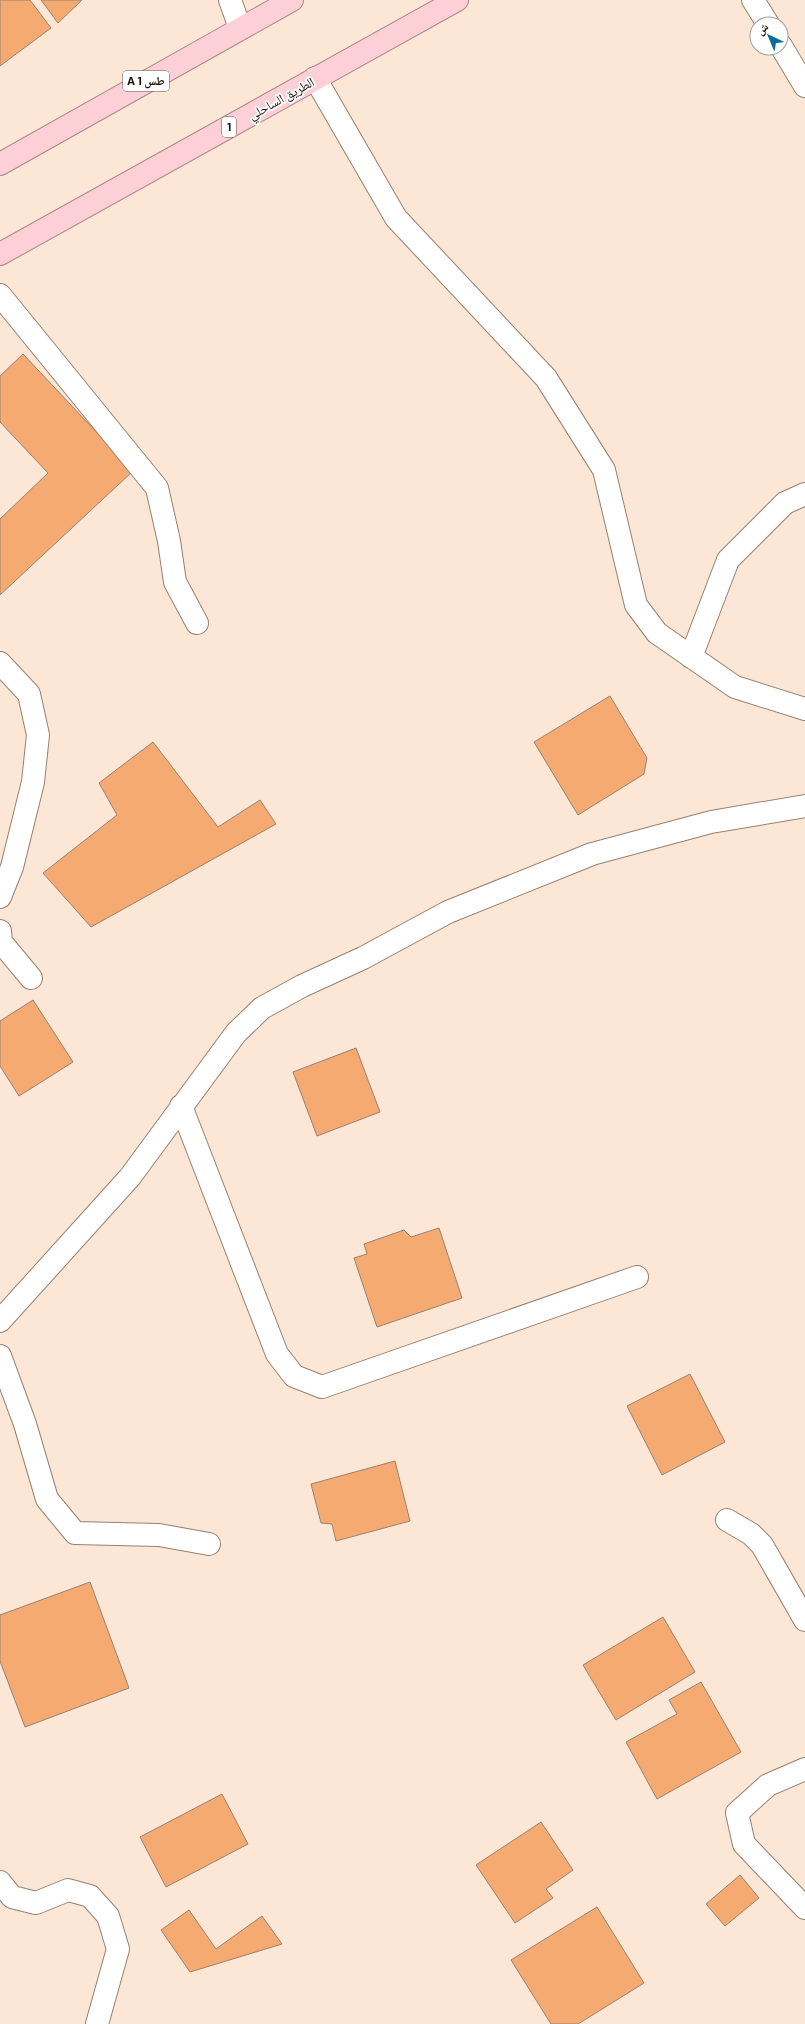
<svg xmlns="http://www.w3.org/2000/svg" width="805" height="2024" font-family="Barlow,'Noto Naskh Arabic',sans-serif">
<rect width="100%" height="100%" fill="#fce7d7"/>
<!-- building -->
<path fill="#f4aa71" stroke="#998170" d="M0,0H30L51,28L0,66Z
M41,0H82L58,23Z
M23,354L133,471L0,595V519L48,473L0,422V376Z
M610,696L647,758L644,774L578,815L534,742Z
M153,742L218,827L260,800L276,824L91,927L43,873L117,815L99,783Z
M33,1000L73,1062L19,1096L0,1066V1021Z
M356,1048L380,1112L317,1136L293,1072Z
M439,1228L462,1298L377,1327L354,1258L367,1254L364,1244L404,1230L411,1237Z
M690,1374L725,1442L662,1475L627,1406Z
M395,1461L410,1521L336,1541L332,1524L321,1523L311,1484Z
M90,1582L129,1688L25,1727L0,1661V1615Z
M663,1617L695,1672L616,1720L583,1665Z
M701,1682L741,1752L657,1799L626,1742L677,1714L669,1700Z
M222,1794L248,1844L166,1887L140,1837Z
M541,1822L573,1870L546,1889L553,1898L515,1923L476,1865Z
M740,1875L759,1898L725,1926L706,1904Z
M597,1907L644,1983L578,2024H551L511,1960Z
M189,1910L216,1949L262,1916L282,1944L190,1972L161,1930Z"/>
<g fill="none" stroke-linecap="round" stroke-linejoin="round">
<!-- minor casing -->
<g stroke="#98806f" stroke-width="24">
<path id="minor" d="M230,0L240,28
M753,0L768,24
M781,46L805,86
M315,78L396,218L546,378L604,470L636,605L657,633L735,687L805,709
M0,295L157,488L169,541L175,582L197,623
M691,657L728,560L785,503L805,494
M0,663L29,694L38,735L33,782L12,867L0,897
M0,931L1,942L31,978
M181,1106L277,1354L294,1376L322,1387L637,1277
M0,1321L130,1177L236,1033L262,1008L302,986L363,958L448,912L592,854L711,822L805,806
M0,1356L25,1424L47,1499L75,1533L159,1535L209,1544
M727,1520L751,1534L762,1545L805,1620
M805,1769L768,1785L737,1813L744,1844L805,1908
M0,1882L12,1897L36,1903L68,1890L90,1896L108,1916L118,1949L97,2024"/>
</g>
<!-- trunk casing -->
<g stroke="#ac8687" stroke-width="24">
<path id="trunk" d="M0,164L292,0
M0,254L457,0"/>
</g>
<!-- minor -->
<use href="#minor" stroke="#fff" stroke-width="22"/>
<!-- trunk -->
<use href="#trunk" stroke="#fcd0d6" stroke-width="22"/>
</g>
<g text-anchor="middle" stroke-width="3.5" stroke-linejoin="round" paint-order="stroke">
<!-- shield labels -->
<g fill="#fff" stroke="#5e5854" stroke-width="1">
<rect x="123" y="71" width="46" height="20" rx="3"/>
<rect x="222" y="117" width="14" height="20" rx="3"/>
</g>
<g font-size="12" font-weight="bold" fill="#19100a">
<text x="146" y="85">A 1 طس</text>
<text x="229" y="131">1</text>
</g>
<!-- street labels -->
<g font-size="13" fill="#19100a" stroke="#fff">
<text transform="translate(281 98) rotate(-29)" y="5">الطريق الساحلي</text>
</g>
</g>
<!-- north arrow -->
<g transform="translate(769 36) rotate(316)"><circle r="19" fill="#ffffff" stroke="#a39f9d"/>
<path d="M0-3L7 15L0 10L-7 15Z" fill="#0a6c9a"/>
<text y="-6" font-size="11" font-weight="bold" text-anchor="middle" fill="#19100a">ش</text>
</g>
</svg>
